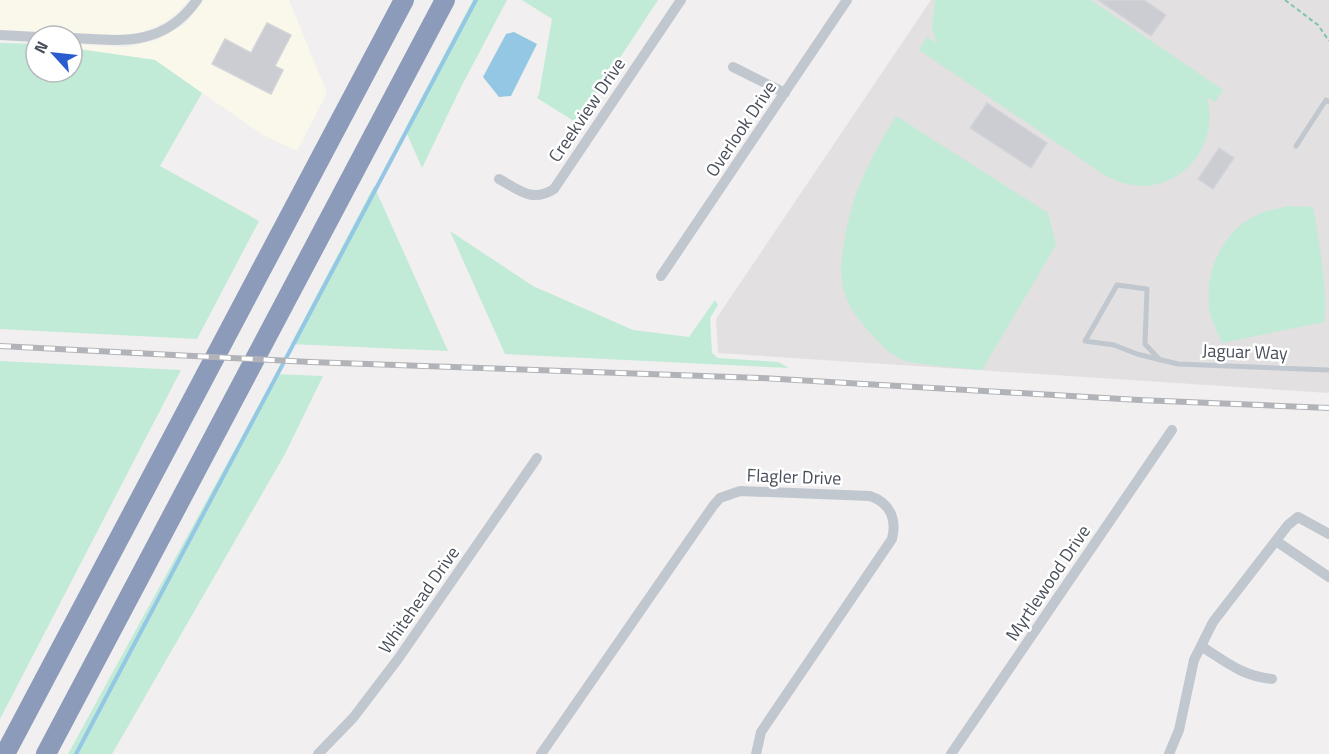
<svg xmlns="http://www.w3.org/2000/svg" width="1329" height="754" font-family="'Titillium Web',sans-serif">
<rect width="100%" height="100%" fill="#f1efef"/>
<!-- commercial -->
<path fill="#faf8ea" d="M0,0H189L176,14L164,23L139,33L125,35L0,30Z
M204,0H289L327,93L297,151L263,135L155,60L72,48V44L126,47L157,40L185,24Z"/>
<!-- education -->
<path fill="#e2e0e0" d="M931,0H1329V393L718,353L716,319Z"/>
<!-- green -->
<path fill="#c1ebd7" d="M473,0H507L461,87L422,168L405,129Z
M522,0H658L577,123L537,98L539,94L552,19Z
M935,0H1091L1223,90L1215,102L1207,97C1220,144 1182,192 1133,185C1122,184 1112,179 1103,174L919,50L927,37L936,43L932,27Z
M0,43L36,44V72H72V48L155,60L202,93L160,166L259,221L197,339L0,329Z
M896,116L1048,213L1056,245L982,370C966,368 910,365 900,359C886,352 876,339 866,328C858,318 850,309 846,297C839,280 841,261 844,243C852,192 870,159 896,116Z
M374,186L448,351L291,344Z
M1287,206L1313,207C1318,231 1329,302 1324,322L1222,343C1217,331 1211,320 1209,307C1205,271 1223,229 1259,214C1268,210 1278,209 1287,206Z
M450,231L533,286L633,330L689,337L715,300L718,305L710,318L712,353L718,358L778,362L789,368L505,354Z
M0,361L181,370L0,719Z
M276,374L323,376L285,454L112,754H68Z"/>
<!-- water -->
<path fill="#93c7e3" d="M514,32L537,44L511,96L499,97L483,77L506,34Z"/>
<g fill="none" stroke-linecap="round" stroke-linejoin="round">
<!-- stream -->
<path stroke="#93c7e3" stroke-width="4" d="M76,754L476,0"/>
</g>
<!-- building -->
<path fill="#cccdd3" stroke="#d3d4da" stroke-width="1.5" d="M1098,0H1144L1166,15L1151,36Z
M267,23L291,35L275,66L283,70L271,94L212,64L225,39L251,53Z
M987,103L1047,143L1031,168L970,128Z
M1219,148L1234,158L1213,189L1198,179Z"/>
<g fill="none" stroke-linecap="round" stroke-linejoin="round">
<!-- path -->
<path stroke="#7dc5ac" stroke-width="2" stroke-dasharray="4.5 3" stroke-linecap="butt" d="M1285,0L1318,25L1329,41"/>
<!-- service -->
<path stroke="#c1c7cf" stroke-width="5" d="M1296,146L1326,100L1329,102
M1160,360L1145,344L1147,289L1117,285L1085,341L1114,345L1137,354L1178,364L1329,370"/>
<!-- minor -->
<path stroke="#c1c7cf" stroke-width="10" d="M0,35L36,37
M72,38C122,41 164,47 197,0
M733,67L785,93
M499,179C519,190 532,203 554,189L681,0
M661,276L847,0
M1276,541L1329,577
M1201,646C1226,662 1242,676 1272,679
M318,754L353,718L398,659L537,458
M541,754L713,506L720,498L740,491L870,496C890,503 897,519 892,539L761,732L756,754
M951,754L1172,430
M1169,754L1179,730L1194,660L1213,622L1288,525L1298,517L1329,534"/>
<!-- motorway -->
<path stroke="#8b9bb9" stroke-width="20" d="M5,754L404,0
M46,754L445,0"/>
<!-- rail casing -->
<g stroke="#b2b3b8" stroke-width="6">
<path id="rail" d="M0,346L310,362L760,378L1139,400L1329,408"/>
</g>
<!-- rail -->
<use href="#rail" stroke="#fff" stroke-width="4" stroke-dasharray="11" stroke-linecap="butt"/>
</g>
<g text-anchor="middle" stroke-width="5" stroke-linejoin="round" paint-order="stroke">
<!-- street labels -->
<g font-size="18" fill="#494f5a" stroke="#fff">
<text transform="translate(587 110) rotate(-56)" y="6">Creekview Drive</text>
<text transform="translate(741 129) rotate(-56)" y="6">Overlook Drive</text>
<text transform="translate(1245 352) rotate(2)" y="6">Jaguar Way</text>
<text transform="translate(794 477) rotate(2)" y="6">Flagler Drive</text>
<text transform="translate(1048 583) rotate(-56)" y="6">Myrtlewood Drive</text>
<text transform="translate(419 600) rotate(-55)" y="6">Whitehead Drive</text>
</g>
</g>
<!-- north arrow -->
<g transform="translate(54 54) rotate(297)"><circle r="28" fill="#ffffff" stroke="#b6b9bd" stroke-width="1.5"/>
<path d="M0-4.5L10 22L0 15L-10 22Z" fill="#2a5bcf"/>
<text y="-9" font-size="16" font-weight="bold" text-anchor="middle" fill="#494f5a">N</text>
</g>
</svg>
